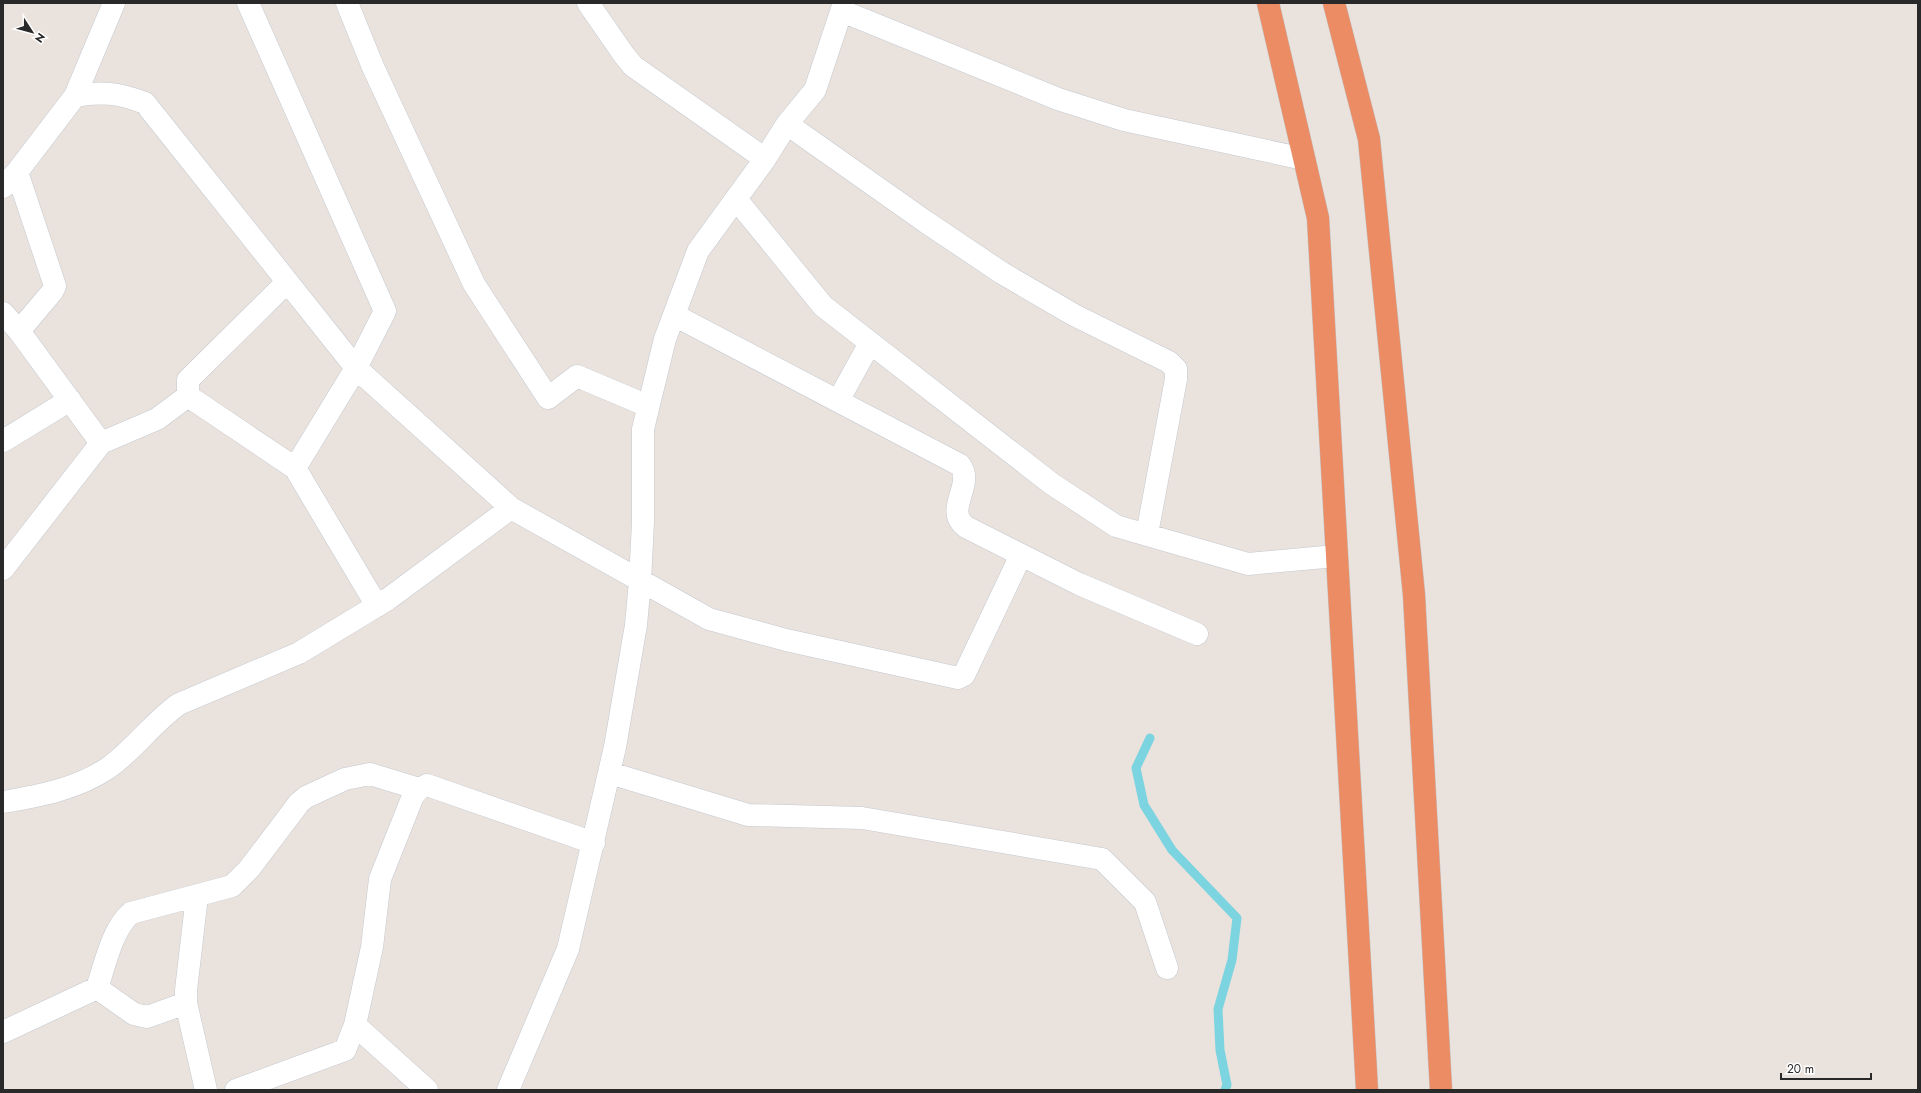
<svg xmlns="http://www.w3.org/2000/svg" width="1921" height="1093" font-family="Jost,sans-serif">
<rect width="100%" height="100%" fill="#eae2dc"/>
<g fill="none" stroke-linecap="round" stroke-linejoin="round">
<!-- stream -->
<path stroke="#7bd4e0" stroke-width="9" d="M1150,738L1136,768L1144,805L1172,850L1237,918L1232,960L1218,1009L1220,1050L1227,1085L1225,1090"/>
<!-- minor casing -->
<g stroke="#c4c9d1" stroke-width="23">
<path id="minor" d="M114,3L75,96C101,91 119,93 145,103L356,368L511,508L709,619L786,640L958,678L964,675L1021,555
M248,3L385,311L356,368L295,468
M347,3L373,67L474,284L548,398L577,376L648,406
M588,3L624,55L633,66L765,159
M842,11L1058,99L1124,120L1304,159
M787,124L926,222L1002,273L1074,315L1169,362L1176,369V379L1147,534
M17,172L55,286L52,292L19,331
M3,187L17,172L75,96
M736,199L823,306L1052,484L1116,526L1248,564L1336,556
M3,313L19,331L101,443L3,569
M674,315L960,465C975,485 943,510 966,527L1079,584L1197,634
M188,396V380L287,282
M838,401L870,343
M3,441L70,400
M101,443L157,419L188,396L295,468L377,606
M610,773L748,815L862,818L1102,859L1145,902L1167,968
M3,802C39,796 77,789 108,768C134,750 153,722 179,704L299,653L388,599L511,508
M197,896L186,990V1003L206,1090
M97,988C105,965 112,929 131,913L232,886L249,869L299,803L306,797L345,779L370,774L419,789
M355,1025L427,1090
M3,1032L97,988L134,1014L147,1017L186,1003
M236,1090L345,1050L355,1025L372,947L380,879L413,796L419,789L427,785L594,843
M508,1090L568,949L615,747L636,625L640,581L643,522V429L665,339L698,251L765,159L787,124L815,90L844,3"/>
</g>
<!-- highway casing -->
<g stroke="#c3c3c3" stroke-width="23">
<path id="highway" d="M1268,3L1318,218L1367,1090
M1334,3L1369,139L1414,595L1441,1090"/>
</g>
<!-- minor -->
<use href="#minor" stroke="#fff" stroke-width="22"/>
<!-- highway -->
<use href="#highway" stroke="#eb8c65" stroke-width="22"/>
</g>
<!-- border -->
<rect width="1921" height="1093" fill="none" stroke="#292929" stroke-width="8"/>
<!-- north arrow -->
<g transform="translate(32 32) rotate(126)" stroke="#ffffff" stroke-width="3" paint-order="stroke">
<path d="M0-3L7 15L0 10L-7 15Z" fill="#292929"/>
<text y="-6" font-size="11" font-weight="bold" text-anchor="middle" fill="#292929">N</text>
</g>
<!-- scale -->
<path d="M1781 1073v6h90v-6" fill="none" stroke="#292929" stroke-width="2"/>
<text x="1787" y="1073" font-size="12" fill="#292929" stroke="#ffffff" stroke-width="3" paint-order="stroke">20 m</text>
</svg>
